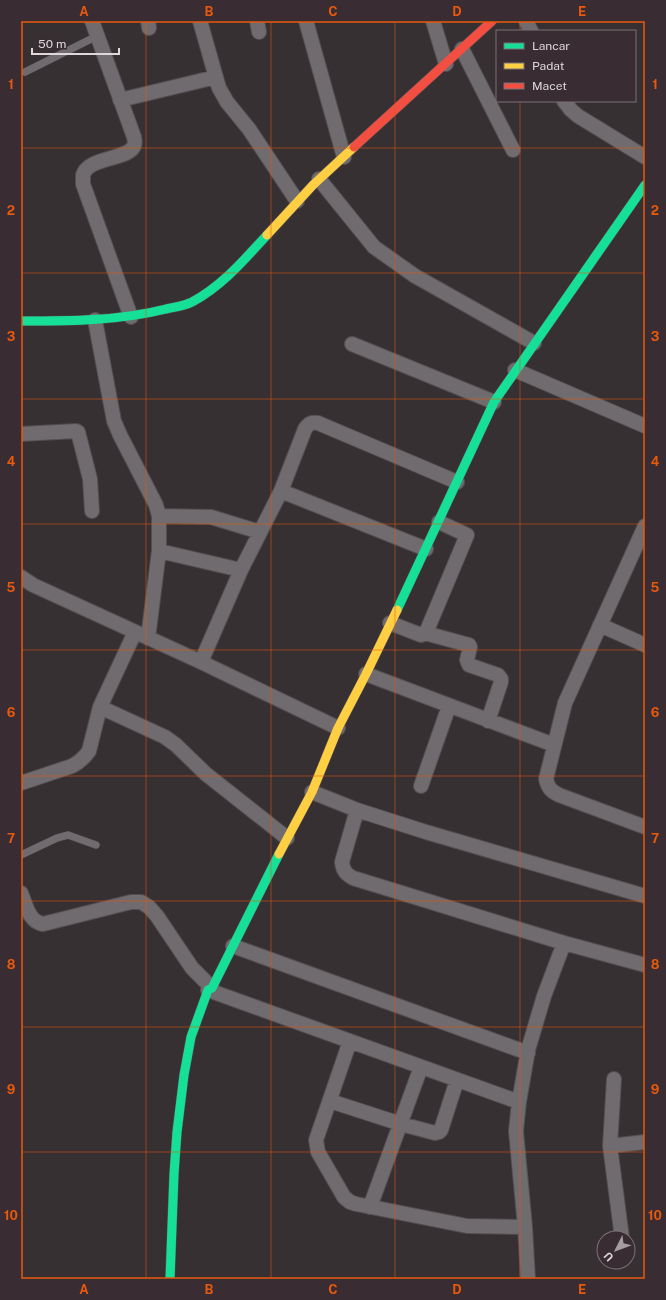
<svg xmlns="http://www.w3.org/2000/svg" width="666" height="1300" font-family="'Public Sans',sans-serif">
<rect width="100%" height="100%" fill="#363033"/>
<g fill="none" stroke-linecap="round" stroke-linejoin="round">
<!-- lane casing -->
<g stroke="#544e51" stroke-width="8">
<path id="lane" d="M25,72L97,36
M21,855L57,838L68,835L96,845"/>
</g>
<!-- street casing -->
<g stroke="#544e51" stroke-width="16">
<path id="street" d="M92,21L134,137C135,141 135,146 132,149C121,160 88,158 83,175C83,177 83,181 83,184L131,317
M148,21L149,28
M200,21L219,88L227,102L249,129L297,201
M257,21L259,32
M306,21L344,157
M433,21L446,64
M526,21L531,31
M462,49L513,150
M120,100L216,77
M564,101L571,110L578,116L645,157
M319,179L374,247L415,276L534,343
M95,320L114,421L120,435L156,505L159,516V551L148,638
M352,344L494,402
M515,370L645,426
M21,434L76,431L78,432L90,479L92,511
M281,491L426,549
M159,516L211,517L260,532
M645,526L565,703L546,779C548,788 551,791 559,795L645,827
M159,551L241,570
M21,577L33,585L201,662L338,728
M390,623L421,635L425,633L428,628L467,535L439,522
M600,625L645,645
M425,633L469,645L470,647L467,660L469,665L498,675L501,679V682L488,721
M201,662L241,570L281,491L305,429C309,423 312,422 318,423L457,482
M366,674L554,745
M100,707L165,737L176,745L206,774L287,838
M21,783L72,766C80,762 84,758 89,751L100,707L135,632
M421,786L449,706
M312,792L357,810L426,832L645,896
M357,810L342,862C343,871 346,874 353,878L564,943L645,965
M21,893C26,905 29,922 43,924L131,902H141L149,907L157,916L192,968L212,988
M233,946L528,1053
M208,990L519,1102
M350,1041L316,1140L318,1152L344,1197L350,1202L356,1204L467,1226L525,1227
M614,1079L610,1146L622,1238
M330,1101L401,1124L435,1133L439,1132L441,1130L457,1080
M610,1146L645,1142
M370,1207L421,1067
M528,1279L525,1227L516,1131L519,1102L528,1050L544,996L564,943"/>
</g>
<!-- fast casing -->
<g stroke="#544e51" stroke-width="10">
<path id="fast" d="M21,321C70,321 118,321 166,309C175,307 184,306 192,302C222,286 244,260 267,235
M397,610L494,402L645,185
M170,1279L174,1174L177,1132L184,1075L191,1037L208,990L212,988L279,854"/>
</g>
<!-- slow casing -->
<g stroke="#544e51" stroke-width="10">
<path id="slow" d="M267,235L313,185L354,147
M279,854L312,792L338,728L366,674L397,610"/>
</g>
<!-- jam casing -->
<g stroke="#544e51" stroke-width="10">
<path id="jam" d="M354,147L492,21"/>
</g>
<!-- lane -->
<use href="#lane" stroke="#706b6e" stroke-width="7"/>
<!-- street -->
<use href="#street" stroke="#706b6e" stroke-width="14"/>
<!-- fast -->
<use href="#fast" stroke="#16e098" stroke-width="9"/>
<!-- slow -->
<use href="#slow" stroke="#ffcf43" stroke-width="9"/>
<!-- jam -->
<use href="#jam" stroke="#f24e42" stroke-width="9"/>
</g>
<!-- grid -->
<path fill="none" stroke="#e8590c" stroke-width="1" stroke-opacity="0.55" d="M146,21V1279M271,21V1279M395,21V1279M520,21V31M520,101V1279M21,148H645M21,273H645M21,399H645M21,524H645M21,650H645M21,776H645M21,901H645M21,1027H645M21,1152H645"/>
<!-- border -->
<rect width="666" height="1300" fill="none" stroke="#392d33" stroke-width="44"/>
<!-- legend -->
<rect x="496" y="30" width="140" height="72" fill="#392d33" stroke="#7b7176"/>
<rect x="504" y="43" width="20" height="6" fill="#16e098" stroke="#7b7176"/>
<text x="532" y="50" font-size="12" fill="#dfd8db">Lancar</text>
<rect x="504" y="63" width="20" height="6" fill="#ffcf43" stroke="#7b7176"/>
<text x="532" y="70" font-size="12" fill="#dfd8db">Padat</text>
<rect x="504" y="83" width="20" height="6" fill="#f24e42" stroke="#7b7176"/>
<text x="532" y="90" font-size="12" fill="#dfd8db">Macet</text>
<!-- north arrow -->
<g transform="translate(616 1250) rotate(228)"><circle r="19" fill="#392d33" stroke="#7b7176"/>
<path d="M0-3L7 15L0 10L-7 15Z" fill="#a49da0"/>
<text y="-6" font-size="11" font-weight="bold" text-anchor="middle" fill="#dfd8db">U</text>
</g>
<!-- scale -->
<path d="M32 48v6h87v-6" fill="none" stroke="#dfd8db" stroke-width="2"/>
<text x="38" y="48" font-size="12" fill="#dfd8db" stroke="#392d33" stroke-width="3" paint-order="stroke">50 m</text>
<rect x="22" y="22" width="622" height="1256" fill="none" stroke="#e8590c" stroke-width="1.5"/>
<g font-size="13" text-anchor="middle" font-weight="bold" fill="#e8590c">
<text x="84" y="16">A</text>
<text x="209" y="16">B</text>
<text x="333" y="16">C</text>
<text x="457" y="16">D</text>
<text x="582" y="16">E</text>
<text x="11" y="89">1</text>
<text x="655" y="89">1</text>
<text x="11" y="215">2</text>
<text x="655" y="215">2</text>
<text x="11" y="341">3</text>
<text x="655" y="341">3</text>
<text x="11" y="466">4</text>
<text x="655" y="466">4</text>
<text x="11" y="592">5</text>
<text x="655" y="592">5</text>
<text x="11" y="717">6</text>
<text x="655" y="717">6</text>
<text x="11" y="843">7</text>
<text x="655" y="843">7</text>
<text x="11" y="969">8</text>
<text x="655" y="969">8</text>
<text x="11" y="1094">9</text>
<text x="655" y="1094">9</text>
<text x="11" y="1220">10</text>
<text x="655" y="1220">10</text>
<text x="84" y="1294">A</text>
<text x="209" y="1294">B</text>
<text x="333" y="1294">C</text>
<text x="457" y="1294">D</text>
<text x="582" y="1294">E</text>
</g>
</svg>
